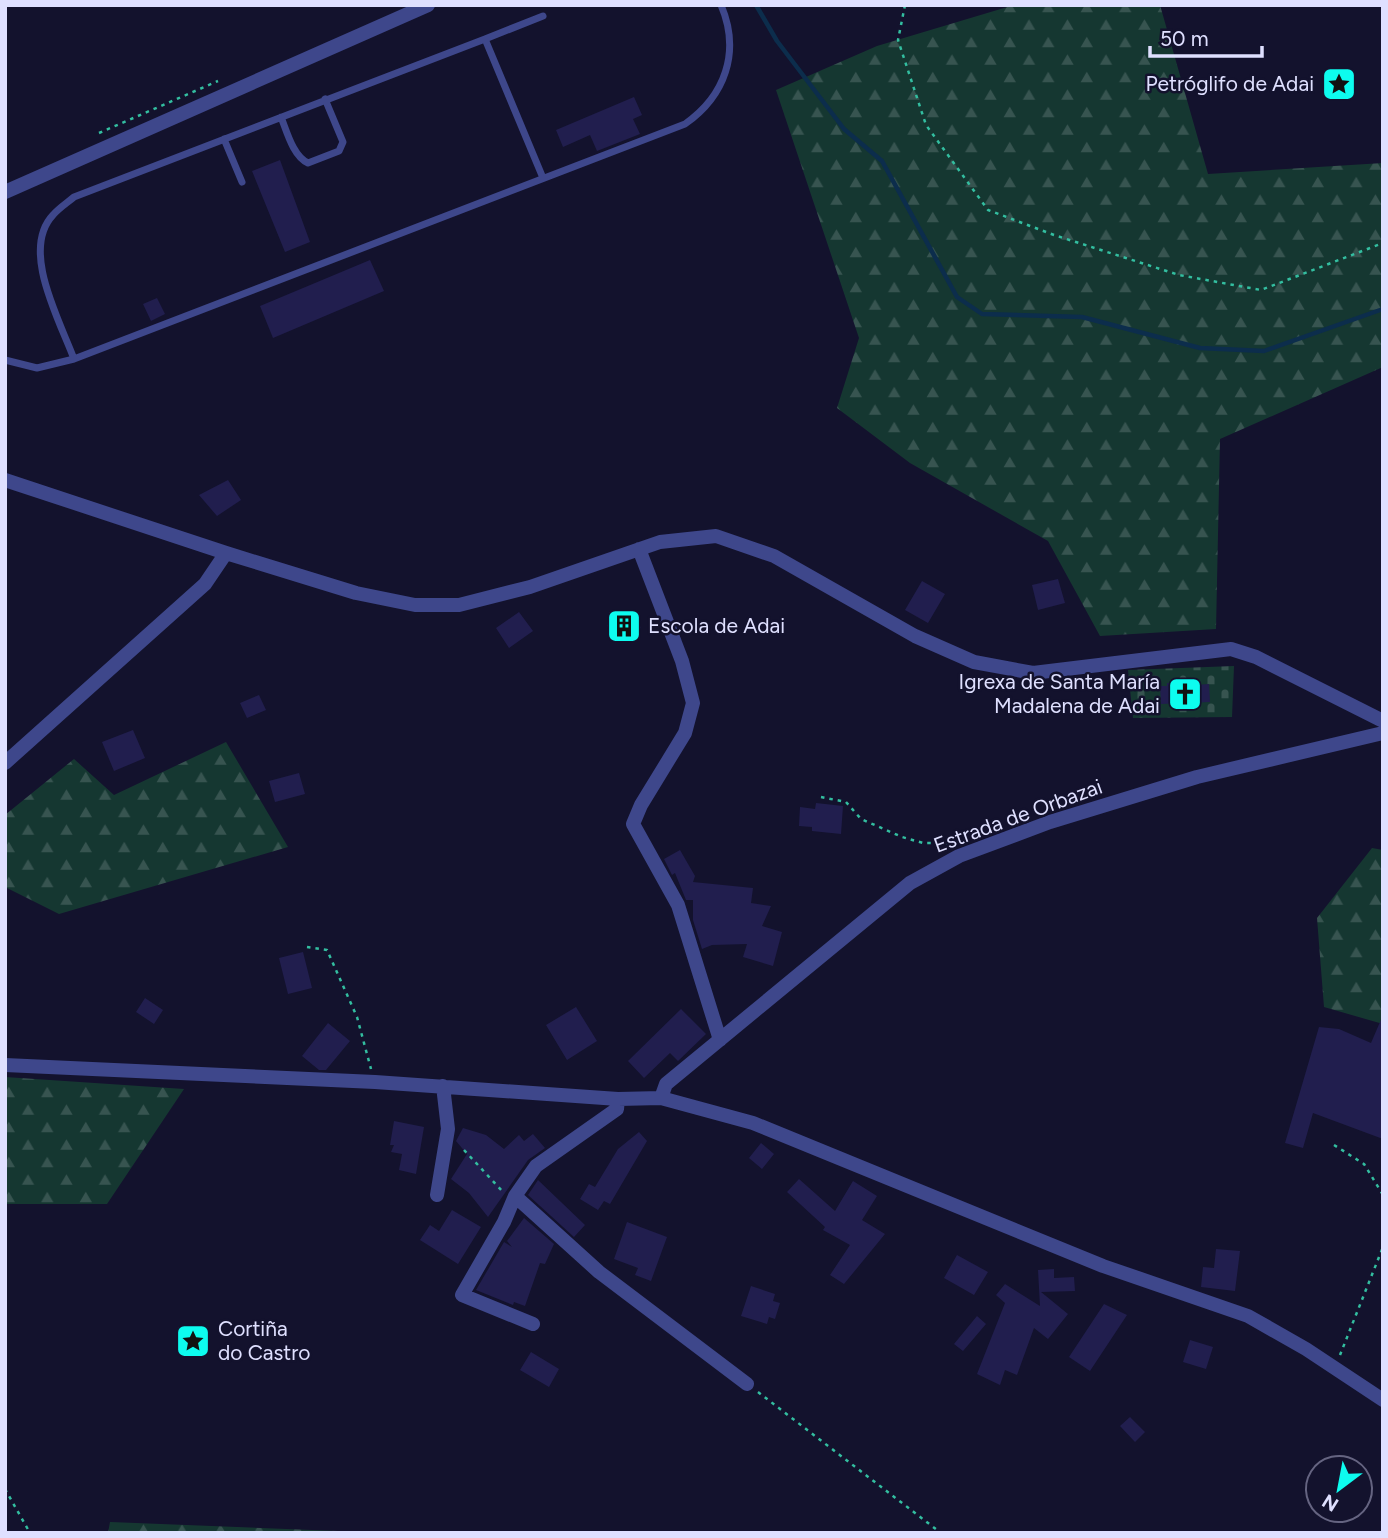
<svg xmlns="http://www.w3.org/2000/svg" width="1388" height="1538" font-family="Figtree,sans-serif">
<defs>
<pattern id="forest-firs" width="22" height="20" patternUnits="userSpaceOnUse" patternTransform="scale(1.75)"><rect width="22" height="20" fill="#153731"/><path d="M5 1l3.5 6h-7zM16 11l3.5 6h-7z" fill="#375450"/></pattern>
<pattern id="cemetery-stones" width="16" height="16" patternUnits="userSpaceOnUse" patternTransform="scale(1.75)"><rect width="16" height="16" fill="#153731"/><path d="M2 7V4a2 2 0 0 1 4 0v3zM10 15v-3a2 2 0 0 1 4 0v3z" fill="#375450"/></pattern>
</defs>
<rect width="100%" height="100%" fill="#13122d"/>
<!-- forest -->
<path fill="url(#forest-firs)" d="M1014,5H1160L1208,174L1383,163V367L1220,439L1216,629L1100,636L1048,541L910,463L837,408L859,338L776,90L877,46Z
M226,742L288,847L59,914L5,887V815L74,759L114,795Z
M1372,848L1383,850V1024L1324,1007L1317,918Z
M5,1077L184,1089L107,1204H5Z
M110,1522L389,1533H108Z"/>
<!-- cemetery -->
<path fill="url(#cemetery-stones)" d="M1234,666L1232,717L1133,718L1128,670Z"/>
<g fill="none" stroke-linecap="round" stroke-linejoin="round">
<!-- stream -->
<path stroke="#0c2d4c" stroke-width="4.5" d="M756,5L777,41L844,129L882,161L957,297L982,314L1082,317L1200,348L1264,351L1383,309"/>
</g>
<!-- building -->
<path fill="#211e4e" d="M634,97L642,115L633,119L640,134L597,151L590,135L563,147L556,130Z
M280,160L310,242L285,252L252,171Z
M370,260L384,291L273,338L260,306Z
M157,298L165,314L151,321L143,304Z
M228,480L241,500L217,516L199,495Z
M1058,579L1065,603L1038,610L1032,585Z
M922,581L945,594L928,623L905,610Z
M519,612L533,631L509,648L496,628Z
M615,612L641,627L633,641L607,626Z
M1167,683H1183L1184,686L1209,684L1210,702L1161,704L1160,686H1167Z
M259,695L266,710L247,718L240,703Z
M133,730L145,758L114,771L102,742Z
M299,773L305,794L275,802L269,781Z
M816,803L843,806L841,834L812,831V827L799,826L800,807L815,809Z
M680,850L695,876L693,882L753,888L751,903L771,906L762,926L782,932L773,966L743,957L747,944L712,945L702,949L693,920V900H686L675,873L672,875L664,859Z
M303,952L312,988L288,994L279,958Z
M145,998L163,1010L154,1024L136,1012Z
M576,1007L597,1041L567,1060L546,1025Z
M681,1009L706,1034L678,1061L670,1053L644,1078L628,1061Z
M1383,1015V1139L1313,1113L1303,1148L1285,1143L1319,1027L1339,1029L1371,1043Z
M328,1023L350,1041L326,1070H319L302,1056Z
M394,1121L424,1127L416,1174L399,1170L402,1154L391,1152L394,1145H390Z
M463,1128L486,1135L504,1149L519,1135L524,1141L533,1134L545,1148L528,1160L488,1217L469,1193L451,1179L467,1154L456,1141Z
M639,1132L647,1141L610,1204L604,1201L598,1210L580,1199L589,1184L595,1187L618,1149Z
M761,1143L774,1154L762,1169L749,1158Z
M799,1179L835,1211L853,1181L877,1196L862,1220L885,1234L844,1284L830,1275L850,1245L823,1230L825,1227L787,1192Z
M538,1180L585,1225L574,1237L528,1195Z
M452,1210L481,1227L458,1264L420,1240L430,1225L439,1231Z
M524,1218L554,1244L545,1264L540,1263L525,1306L514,1302L513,1305L476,1290L504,1242L512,1247L507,1241Z
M627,1222L667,1237L651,1281L635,1275L638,1268L614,1259Z
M1216,1249L1240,1251L1235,1291L1201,1287L1203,1267L1214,1268Z
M957,1255L988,1272L974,1295L944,1278Z
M1054,1269V1278L1074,1277L1075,1291L1041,1292L1068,1314L1048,1339L1034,1328L1017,1375L1005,1370L1000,1385L977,1374L1005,1303L996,1295L1005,1284L1040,1306L1038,1270Z
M751,1286L775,1294L773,1301L780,1303L775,1319L769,1317L767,1324L741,1316Z
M1104,1304L1127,1315L1090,1371L1069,1357Z
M977,1316L986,1324L963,1351L954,1344Z
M1190,1340L1213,1347L1206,1369L1183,1362Z
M531,1352L559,1369L549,1387L520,1370Z
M1130,1417L1145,1432L1135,1442L1120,1426Z"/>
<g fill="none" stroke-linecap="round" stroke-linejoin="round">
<!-- path -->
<path stroke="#33bea0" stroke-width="2.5" stroke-dasharray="3.5 5" stroke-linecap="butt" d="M905,5L898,40L926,125L988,210L1054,235L1179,275L1261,290L1383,243
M99,133L218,81
M821,797L846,802L861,819L902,837L923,843H950
M307,947L327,950L357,1017L371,1069
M1334,1145L1364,1164L1383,1195
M464,1150L503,1192
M1340,1355L1383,1247
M758,1392L941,1533
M5,1489L30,1533"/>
<!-- service -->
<path stroke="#3e478b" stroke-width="7" d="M485,39L543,16
M281,117C287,132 293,156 308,163L339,151L343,142L325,99
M224,139L242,182
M74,359C60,321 20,250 53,215C59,208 67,203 74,197L485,39L543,178
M5,360L37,368L74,359L685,124C725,96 741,52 721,5"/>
<!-- minor -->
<path stroke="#3e478b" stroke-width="14" d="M5,192L428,5
M5,480L226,553L356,593L415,605H459L530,587L660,542L716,536L774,556L915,636L974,662L1033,673L1231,649L1256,657L1383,721
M639,549L682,661L693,703L685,733L641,805L633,824L678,905L720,1040
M5,763L205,584L226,553
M5,1065L375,1082L618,1099L661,1098L753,1123L1103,1266L1248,1316L1306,1349L1383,1400
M661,1098L666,1084L910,883L959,856L1050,822L1197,777L1383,733
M618,1099L617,1109L536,1166L515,1196L599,1272L747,1384
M437,1195L448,1129L443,1086
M515,1196L504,1222L462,1295L533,1324"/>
</g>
<!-- icons -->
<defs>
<g id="sight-square" transform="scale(1.75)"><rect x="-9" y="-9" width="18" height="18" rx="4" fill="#0dfcef" stroke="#13122d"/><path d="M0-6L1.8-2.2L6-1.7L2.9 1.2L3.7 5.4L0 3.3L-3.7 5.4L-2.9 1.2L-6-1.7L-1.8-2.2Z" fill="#111"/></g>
<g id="building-square" transform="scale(1.75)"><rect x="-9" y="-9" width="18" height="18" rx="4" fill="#0dfcef" stroke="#13122d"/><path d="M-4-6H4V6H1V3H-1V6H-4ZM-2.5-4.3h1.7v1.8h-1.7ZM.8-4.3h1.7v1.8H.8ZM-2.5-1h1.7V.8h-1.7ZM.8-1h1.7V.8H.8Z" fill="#111"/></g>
<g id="church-square" transform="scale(1.75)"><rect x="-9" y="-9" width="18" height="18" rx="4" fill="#0dfcef" stroke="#13122d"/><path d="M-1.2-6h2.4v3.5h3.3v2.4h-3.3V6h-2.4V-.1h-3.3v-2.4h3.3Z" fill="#111"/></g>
</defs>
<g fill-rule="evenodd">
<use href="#sight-square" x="1339" y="84"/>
<use href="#building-square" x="624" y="626"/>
<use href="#church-square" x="1185" y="694"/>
<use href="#sight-square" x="193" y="1341"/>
</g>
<g text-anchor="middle" stroke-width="5" stroke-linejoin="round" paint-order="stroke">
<!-- poi labels -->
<g font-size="21" fill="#dfe0ff" stroke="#13122d" text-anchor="end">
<text x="1314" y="91">Petróglifo de Adai</text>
<text x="648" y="633" text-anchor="start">Escola de Adai</text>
<text x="1160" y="689">Igrexa de Santa María<tspan x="1160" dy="24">Madalena de Adai</tspan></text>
<text x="218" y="1336" text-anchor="start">Cortiña<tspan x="218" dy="24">do Castro</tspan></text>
</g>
<!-- street labels -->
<g font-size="21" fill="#dfe0ff" stroke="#13122d">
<text transform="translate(1018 816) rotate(-20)" y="7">Estrada de Orbazai</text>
</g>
</g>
<!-- border -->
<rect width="1388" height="1538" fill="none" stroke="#dfe0ff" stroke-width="14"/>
<!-- north arrow -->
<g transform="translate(1339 1489) rotate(212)"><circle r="33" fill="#13122d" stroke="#656481" stroke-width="2"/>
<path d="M0-5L12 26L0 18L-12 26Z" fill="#0dfcef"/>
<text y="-10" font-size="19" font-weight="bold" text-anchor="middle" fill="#dfe0ff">N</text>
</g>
<!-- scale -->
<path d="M1150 46v10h112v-10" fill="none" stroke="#dfe0ff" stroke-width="3.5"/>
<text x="1160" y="46" font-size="21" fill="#dfe0ff" stroke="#13122d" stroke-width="5" paint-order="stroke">50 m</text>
</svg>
